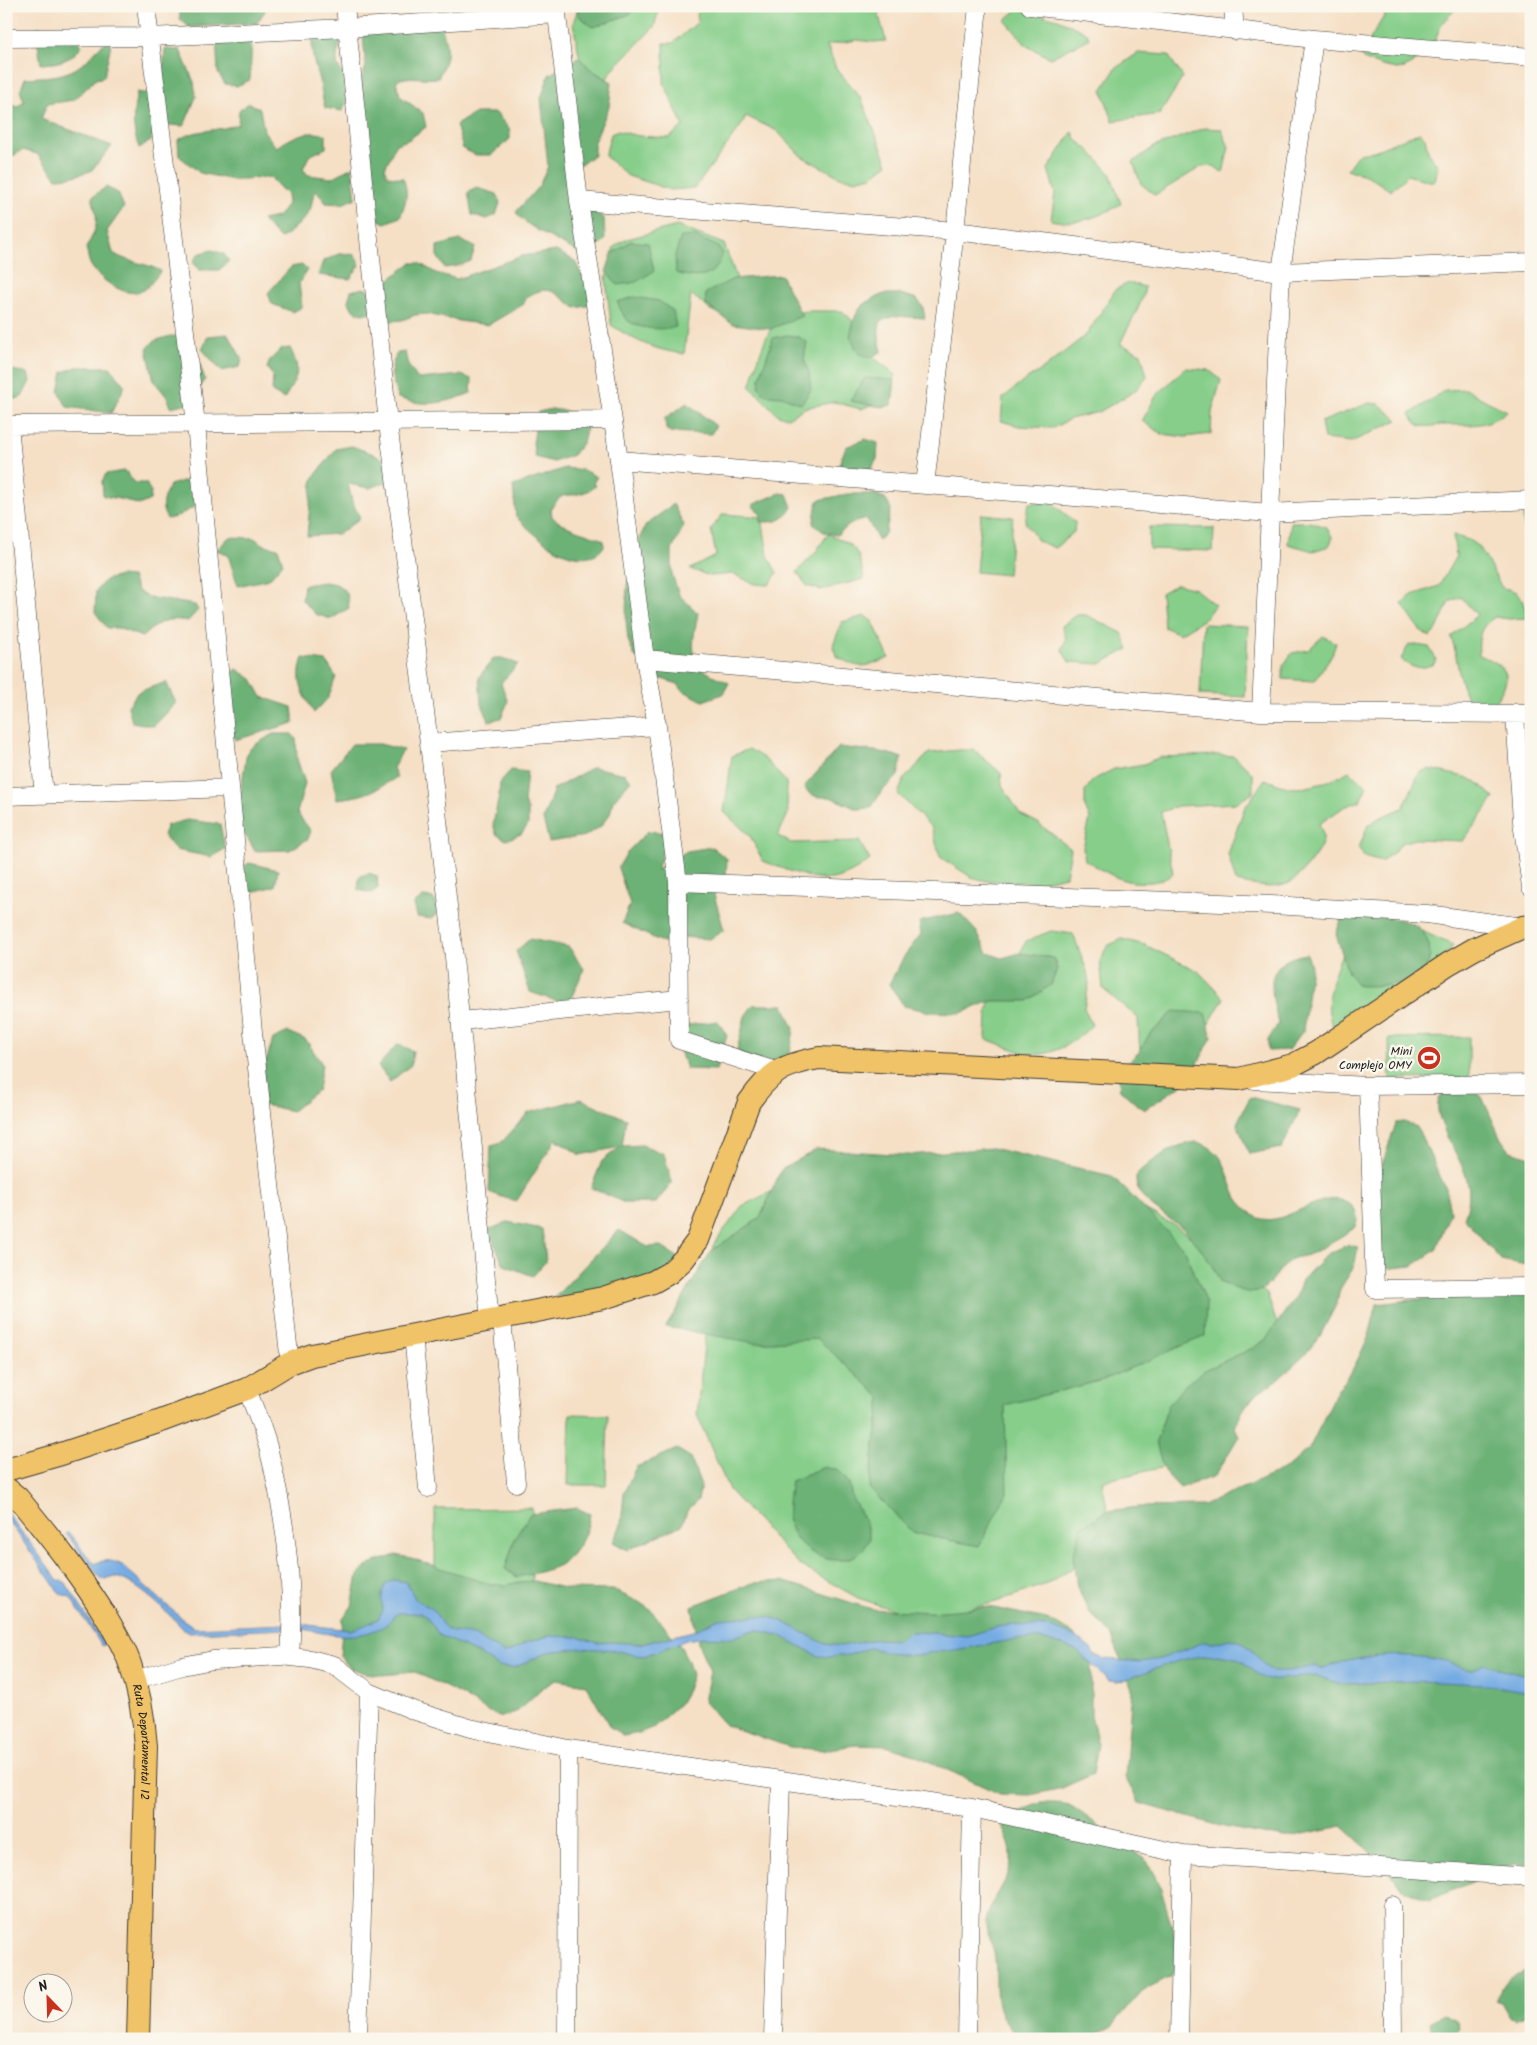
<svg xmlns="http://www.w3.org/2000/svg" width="1537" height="2045" font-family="Kalam,sans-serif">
<rect width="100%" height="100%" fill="#fbf7ec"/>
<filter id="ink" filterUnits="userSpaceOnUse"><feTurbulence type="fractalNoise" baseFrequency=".02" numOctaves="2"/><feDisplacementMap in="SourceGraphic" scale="10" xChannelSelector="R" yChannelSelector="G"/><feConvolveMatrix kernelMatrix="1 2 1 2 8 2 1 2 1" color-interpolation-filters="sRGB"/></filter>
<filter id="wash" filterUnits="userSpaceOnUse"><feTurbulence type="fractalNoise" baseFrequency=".0096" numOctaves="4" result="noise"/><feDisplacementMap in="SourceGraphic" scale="20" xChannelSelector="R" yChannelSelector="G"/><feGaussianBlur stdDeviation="1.12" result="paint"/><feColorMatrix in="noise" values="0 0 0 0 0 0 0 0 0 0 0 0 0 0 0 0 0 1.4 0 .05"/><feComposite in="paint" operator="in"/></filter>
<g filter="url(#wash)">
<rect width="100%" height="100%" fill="#f5dfc5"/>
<!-- green -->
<path fill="#86ce8a" stroke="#517553" d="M579,6H660L654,27L613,69L599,91L582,70L573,23Z
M696,6H869L878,12L886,41L873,42L857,40L827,45L836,68L861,98L888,164L872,176L855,180L840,177L801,156L777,131L746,116L743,123L695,188L670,190L644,181L628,176L605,156L611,134L618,131L639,136L669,138L683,126L664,83V43H673L698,22Z
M1399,6H1458L1441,25L1434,43L1426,54L1405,68L1396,69L1382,66L1363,59L1361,54L1386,13L1397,9Z
M1018,9L1058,19L1087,33L1089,39L1050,58L1027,46L1005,20Z
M1138,53L1168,55L1183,77L1160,114L1113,121L1102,90L1116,68Z
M1204,128L1221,129L1229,147L1223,173L1214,166L1201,167L1155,195L1141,184L1133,162L1154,147Z
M1073,131L1075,139L1087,148L1110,173L1121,204C1099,217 1076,226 1051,220L1055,193L1048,169Z
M1420,133L1425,138L1429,155L1438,166L1435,181H1429L1407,175L1391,191L1368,176L1347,169L1358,154C1381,152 1399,138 1420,133Z
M677,226L724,244L743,295L721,314L710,310L691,294L684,354C654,350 637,342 611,325L606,279L614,247L627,239Z
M1129,283L1145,287C1142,306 1128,326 1120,344L1141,353L1147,376L1135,391L1099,412L1070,419L1053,428L1019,426L1001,421L1003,398L1024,381L1043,369L1087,334L1116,289Z
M808,311H842L853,321L859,346L896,375L886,399L861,409L834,402L804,408L788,418L778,415L750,387C756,368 765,324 785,315C791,312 801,312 808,311Z
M1185,368L1209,370L1221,380L1212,412L1211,434L1185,437L1162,434L1142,421L1156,396Z
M1468,389C1476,397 1496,405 1507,411C1484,429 1471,424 1444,425C1436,425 1424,429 1417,424C1414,421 1412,417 1410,414L1445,390Z
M1369,403L1379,404L1398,420L1351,442L1324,439L1321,422Z
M1531,500V563L1523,521L1524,504Z
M1029,503H1052L1075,522L1074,532L1055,548L1038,541L1025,522Z
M723,514L762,517L768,556L777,573L769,585L755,584L733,574L710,576L690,569L716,556L711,529Z
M981,514L1013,517L1008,575L976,572Z
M1291,522H1310L1326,527L1333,538L1329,546L1313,551L1288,544Z
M1149,527L1214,528L1213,551L1149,549Z
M828,534C857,546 858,548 864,579L821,590L807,586L797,572L815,553Z
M1453,535L1469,540L1480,548L1502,588C1522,590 1523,600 1527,618L1509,619L1495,617C1479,627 1478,637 1479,655C1511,667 1513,677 1494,703L1469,701C1457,682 1459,658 1451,637L1477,615L1461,597L1449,602L1437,629L1430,637L1419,629L1402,604L1412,595L1439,586L1456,556Z
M1177,584L1195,589L1215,605L1204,619L1180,634L1164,627L1161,593Z
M1077,615H1086L1122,633L1129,649L1100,664L1069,662L1062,650L1066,639L1062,626Z
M865,616L873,622L889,658C863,668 860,670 836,656L833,645L842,622Z
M1203,624L1248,626L1245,697L1200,695Z
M1323,636L1336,643L1332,655L1314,681L1283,679V666L1292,653L1308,650Z
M1409,644L1429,647L1436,659L1434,664C1421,669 1412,670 1401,659Z
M749,749L765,759L786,782L788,814L778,836L791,843L859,841L870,860C860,868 845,877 832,879C813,881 781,868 763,861L750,836L724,812L732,756Z
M959,750H974L1001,773L1002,785L1020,814L1038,823L1071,849L1066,876L1036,883L986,881L971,877L940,857L932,828L898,794L904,779L929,753Z
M1217,755L1234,756L1253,774V793L1236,803L1178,806L1161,812L1173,873C1166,880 1161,880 1152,882C1121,885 1111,874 1085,860L1083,848L1090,819L1085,807V791L1093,780L1114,769L1144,764L1160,757Z
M1428,769L1465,777L1477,782L1494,798L1463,841L1415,839L1401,843L1393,853L1381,862L1364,857L1359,848L1368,825L1379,818L1403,808L1419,773Z
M1349,771L1367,786L1360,801L1344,807L1319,824C1321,828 1324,835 1323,839C1323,849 1299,878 1291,882C1276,891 1252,885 1236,882L1228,854L1244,809L1265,779C1272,782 1280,785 1288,787C1306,791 1334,780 1349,771Z
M1408,925L1453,945L1414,996L1341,1039C1337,1033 1331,1025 1330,1018C1324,993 1336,969 1345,946Z
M1051,931L1073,934L1087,971L1089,984L1084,1008L1092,1025C1078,1040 1051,1058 1030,1054C1015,1051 1000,1044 986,1039L987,1011L997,985L1018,958L1026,941Z
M1122,939L1145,945L1198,971L1224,998L1203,1034L1140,1054L1138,1018L1103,989L1100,961L1107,946Z
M1469,1037V1078L1390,1079L1389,1038Z
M955,1151L1073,1174L1174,1225L1267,1294L1290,1363L1183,1463L1102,1481L1113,1540L1052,1582L996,1602L924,1620L858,1598L799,1565L729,1490L697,1415L714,1244L742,1206L787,1184Z
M570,1414L608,1415L606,1485H568Z
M532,1508V1591L435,1593V1509Z"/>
<!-- forest -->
<path fill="#6cb176" stroke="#446649" d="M180,6H268L257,23L189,27L180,19Z
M575,6H640L628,15L593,27L579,16Z
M440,22C448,47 450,53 438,78C424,80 409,74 396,81L400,96L423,113L426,127L408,140L396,144L385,168L388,176L403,178C409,193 406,202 400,217L385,223L369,215L361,82L366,66L363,37L383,24Z
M38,27L73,34L82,46C70,61 60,63 41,64L36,32Z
M216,35H252L250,80L237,86L225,84L218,73Z
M342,36L337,55V65L346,78L349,96L342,111L325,108C322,98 322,89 319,80C315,65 310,53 313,37Z
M107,41L111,44L104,77L96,79L74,100L47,104L41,119L112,146L91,171L71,177L57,178L37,154L23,150L6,160V99L17,107L24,101L20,91L25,78C49,76 68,78 87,60C94,53 98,47 107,41Z
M165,49L180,50L194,82L196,97L184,126L166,125L161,93Z
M578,57L592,70L612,82L609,107L594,142V155L578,166L575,190L593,210L604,218L605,240L599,246L579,253C564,244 523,226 516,212L539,186L548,166L541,98L549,75Z
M137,92L150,94L156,120L151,141L139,148C131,126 133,114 137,92Z
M249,103L260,109L264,131L276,147C294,137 304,129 326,135V148L309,156L303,169L308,175L332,178L352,167L356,198L342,204L326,203L317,191C311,197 313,203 310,210C304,221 291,232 280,239L262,220L277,217L288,204L287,195L270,177L233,180L200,173L179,156L178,140C196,128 218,132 238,124L239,110Z
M475,113H496L510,130V139L491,155H476L463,149L456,125Z
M106,187L118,193L124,207L107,231L113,253C128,263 144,262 161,271C156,276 151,285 145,289C129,301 100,280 92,267C88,262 88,254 86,248C98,226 99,222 92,197Z
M477,188L497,194L500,203L496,215L487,219L472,215L468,192Z
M694,236L717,246L723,253C715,279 700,280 676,273L675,255L681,237Z
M460,240L475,247L471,261L458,266L445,268L437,256V246Z
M631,241L648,243L654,271L636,282L618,285L606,272L612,254Z
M212,250L224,254L229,261L219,270H199L193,262L198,254Z
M556,251L575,261L593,297L592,305L576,308C554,293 551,282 525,298L524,304L488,325L459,321L427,314L415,315L402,320L382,322L378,288L411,263H419L436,273L457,279L522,256Z
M342,253L355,255L360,265L350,279L318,275L323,261Z
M302,265L307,270L299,283L302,307L293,312L272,304L268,293L291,267Z
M781,275L802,316L770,329L733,324L705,304L706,293L733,279Z
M363,288L371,291L374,311L362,314L353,310L348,301L351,291Z
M884,294H901L917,299L923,307L925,318L895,316L881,321C877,331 879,341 882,351L871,358L858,353L850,336C856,310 858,304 884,294Z
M634,297L659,301L673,311L676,327C661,330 638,330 626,319C622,315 620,306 617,302Z
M228,334L242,359L240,367L221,371L202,349L208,336Z
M787,335L799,337L807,342L804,359L809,372L811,390L801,404L781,396L766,395L759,388L760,377L773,338Z
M170,336L190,337L205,379L192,402L171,407L167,397L154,381L147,349L154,341Z
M290,348C302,372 297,377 284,399L272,392L273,376L267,368L270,360L281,349Z
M405,352L408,365L418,379L461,375L472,379L471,393C444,404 425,407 398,398C392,379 388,371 397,353Z
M77,367H110L125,386L111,413L67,407L59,392L63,372Z
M6,369L28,373L30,381L22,397L6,402Z
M865,378L895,380L892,405L881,407L850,401Z
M687,403L716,426L711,434L670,432L666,429L665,418Z
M552,409L578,413L586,430L583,442L573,455L554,462L535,457L533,443L538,412Z
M865,439L878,443L877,459L867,476L847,475L839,464L846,447Z
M352,446L379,456L393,468V480L370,488L348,484L352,501L360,518L339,534L307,536L312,484L314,477L336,449Z
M565,468L583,470L597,477L593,483L596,486C592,488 587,492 582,493C563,499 567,488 551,508L552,517C570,531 585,531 603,540L604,546C602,549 599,553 596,554C567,566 535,535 516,517L513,486Z
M123,471L127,472L134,483H146L151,492L150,500L139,505L125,500L103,496L102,481L106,474Z
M188,480H198L196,506L176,517L167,519C159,506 163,497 170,485Z
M780,493L787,494L792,507C784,521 777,522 761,522V515L752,505Z
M847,494H873L885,498L891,509L885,534L878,540L867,519L852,523L837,535L824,532L813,524C816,515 814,508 819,500Z
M673,504L684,525L672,550V574L679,595L698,613C695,631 687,656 704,670C711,675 721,679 729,683L723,694L703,701L682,690L678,684L652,676L634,655L628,640L626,620L627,585L637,543L646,525Z
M229,537L254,538L264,545L278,548L283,563L269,579L238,586L228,555L217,550Z
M120,576L132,577L137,590L147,597L195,605L198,610L188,621C164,617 159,622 142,637L118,628H107L95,612L96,591L105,580Z
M324,582L337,584L347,593L349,608L331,619L315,614L302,600L304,585Z
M303,658L326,661L336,677L328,698L314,713C303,693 295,681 303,658Z
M494,658H502L518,664L501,683L508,702L501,718L489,721L481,702L479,677Z
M237,669L252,679L262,697L292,707L294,723L235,740L224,706L215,688Z
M166,682L176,703L154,726L132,722L128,706L138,692Z
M273,734H292L296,739L297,759L305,783L297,813L311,831L308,839L290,850L255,851L248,839L235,826L247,752L253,746Z
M352,744H380L403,750L393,768L397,777C373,792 365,796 337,799L331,770Z
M839,747C860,750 883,750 902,758L898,776L882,791L871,808L857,809L830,797H817L809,793L804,787Z
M593,767L625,774L631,780L613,801L610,814L600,827L585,836L549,842L543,819L554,789Z
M511,770L527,772L524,802L528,810V825L521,834L506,840L496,834L493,824L499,796L500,782Z
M187,820L220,824L225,849L211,857L176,850L163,835L167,825Z
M648,831L669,833L657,870L687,851L712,847L727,859L726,876L714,895L724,930L710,939L681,937L664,943L622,923L630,904L618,868L628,851Z
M249,863L278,870L275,886L248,893L243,867Z
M369,873L377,876L378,888L372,893L358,890L359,877Z
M423,897L433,898L439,909L432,919L417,917L414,904Z
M1353,912C1365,914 1404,919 1413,924C1431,933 1437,963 1419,975C1404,986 1377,986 1359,986L1348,973L1336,934L1341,920Z
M959,913L976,931L988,953L1002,958L1020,953L1054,958L1057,969L1051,985L1028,1001H991L961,1013L931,1012L904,1006L889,984L905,955L921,934L919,922Z
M530,939L569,947L584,969L568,1005L530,992L516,951Z
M1307,954L1311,966L1303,1031L1288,1050L1268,1051V1040L1278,1024C1271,989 1261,961 1307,954Z
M753,1005H784L794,1029L790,1053L763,1074L737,1050L745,1016Z
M1174,1011L1205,1013L1212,1037L1189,1080L1144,1110L1120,1090L1118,1072L1139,1052L1149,1035Z
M718,1021L727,1036L716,1070L686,1069L677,1041L688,1025Z
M288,1032L306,1040L322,1064L318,1090L292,1111L264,1105L263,1071L273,1039Z
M398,1044L413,1051L411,1065L390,1082L378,1066Z
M1470,1087L1482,1097L1501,1139L1510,1151L1531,1157V1266L1501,1260L1464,1218C1479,1179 1456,1161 1443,1127C1440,1120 1437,1111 1438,1104C1438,1099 1442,1094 1444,1090Z
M1250,1097L1300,1110L1282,1148L1249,1154L1237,1123Z
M581,1099L626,1119L622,1146L643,1145L664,1154L672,1182L656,1203H625L591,1188L602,1161L620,1147L580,1155L556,1139L516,1202L489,1192L491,1146L503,1141L528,1113Z
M1404,1122L1417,1127L1446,1189L1450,1212L1436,1250L1412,1266L1382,1269L1374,1190L1396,1123Z
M1197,1142C1228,1151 1225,1174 1237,1198C1241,1204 1247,1210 1252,1214C1279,1237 1323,1181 1352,1206C1358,1211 1359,1224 1353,1229C1349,1232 1344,1234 1340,1237C1330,1242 1321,1250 1310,1254C1304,1257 1295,1256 1289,1261C1278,1269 1272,1287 1257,1292C1247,1295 1231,1286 1221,1283C1212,1264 1201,1247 1186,1232C1170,1215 1134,1203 1136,1176C1153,1159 1173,1144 1197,1142Z
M992,1148L1112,1176L1185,1250L1206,1301L1205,1336L1103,1380L1005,1405L1007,1493L979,1546L913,1533L869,1488L881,1398L818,1339L756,1343L666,1327L711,1251L760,1218L781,1170L817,1149L908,1155Z
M508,1222L542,1229L546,1261L533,1276L504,1265L488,1230Z
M619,1230L648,1247L660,1246L684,1261L657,1291L555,1297Z
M1347,1245L1358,1247L1354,1267L1340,1289L1337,1303L1320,1336L1303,1357L1274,1383L1255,1395L1242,1412L1235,1427L1239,1436L1215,1476L1180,1488L1164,1471L1156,1442L1168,1406L1184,1386L1205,1370L1253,1348L1265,1340L1297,1295L1302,1280L1327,1254Z
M1531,1286V1864H1514L1430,1900L1402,1889L1385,1865L1342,1826L1284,1838L1224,1827L1139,1803L1125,1777L1132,1689L1111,1634L1090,1613L1077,1587L1073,1557L1081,1527L1107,1511L1139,1507L1203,1506L1287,1468L1310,1447L1337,1391L1354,1367L1369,1336L1377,1304Z
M677,1449L690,1457L701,1485L698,1500L687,1511L682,1525L627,1550L613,1542L621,1525L624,1493L636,1467Z
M824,1467L839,1471L849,1483L852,1498L866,1524L870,1539C867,1543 865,1549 861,1552C836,1572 796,1552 789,1523C786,1509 789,1495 791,1481Z
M577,1508L590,1514C588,1532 577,1555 560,1565C548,1571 531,1574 517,1577L505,1569L515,1538L530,1514Z
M396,1555L411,1558L489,1584L506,1585L519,1582L534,1581L568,1589L613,1590L639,1602L652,1611L681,1647L688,1661L692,1675L687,1690L679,1704L654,1727L639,1733L624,1736L610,1727L586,1685L556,1680L542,1688L518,1711L502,1717L487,1711L458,1693L415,1672L382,1675L365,1673L350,1668L340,1656L343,1618L352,1606L358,1575L369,1564Z
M782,1581L872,1609L931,1612L989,1607L1047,1619L1073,1633L1091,1657V1716L1098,1744L1093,1774L1062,1788L1031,1795L1000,1794L915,1755L886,1746L855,1745L823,1750L790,1747L725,1725L704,1702L710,1671L698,1643L692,1606L753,1583Z
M1041,1803H1056L1073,1807L1147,1861L1160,1886L1178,1947L1179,1963L1171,1976L1142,1991L1112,2026L1088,2039L1018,2037C987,2006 1000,1989 994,1952C992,1943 985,1931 986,1922C990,1898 1013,1879 1011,1855C1011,1845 1005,1835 1002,1826C1014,1814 1025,1808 1041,1803Z
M1527,1969L1531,1972V2012L1516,2019L1509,2016L1501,2002L1496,2001C1502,1986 1510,1974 1527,1969Z
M1443,2014L1457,2022L1459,2029C1451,2040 1444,2039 1432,2036L1430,2021Z"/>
<!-- water -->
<path fill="#74abe3" stroke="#486480" d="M6,1511L58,1580L65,1582L105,1645L102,1646L70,1597L61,1594L58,1591L6,1517Z
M68,1532L94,1564C105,1559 111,1560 122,1565L181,1618L195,1628L285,1624V1629L190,1633L184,1630C173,1617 131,1576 113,1577C110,1577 105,1579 102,1580L66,1534Z
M394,1580L406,1582L416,1600L434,1610L442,1624L447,1629L453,1632L474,1635L503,1653L509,1652L525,1643L548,1636L579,1637L598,1643L610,1642L642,1644L693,1631L719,1619L756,1616L769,1617L782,1621L825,1644L841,1646L877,1639L897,1640L910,1632H918L968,1636L996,1627L1013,1625L1051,1627L1074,1636L1091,1649L1094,1655L1105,1659L1140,1662L1160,1659L1204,1642L1214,1643L1229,1639L1242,1642L1251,1649L1266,1667L1273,1671H1288L1315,1666L1320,1669C1360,1655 1398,1652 1441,1660C1459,1663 1465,1677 1483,1664L1531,1676V1692L1480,1684L1417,1681L1341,1684L1317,1676L1267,1680C1256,1676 1250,1665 1239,1660C1205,1644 1151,1672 1117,1682L1109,1681L1076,1650L1042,1639H1018L949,1651L931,1652L923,1655H900L870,1648L849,1655L829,1657L818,1656L781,1636L758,1630L750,1631L732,1638L704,1637L686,1640L644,1656L634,1655L614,1650L581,1648L548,1652L514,1668L499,1667L479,1654L439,1635L426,1616L421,1613H398C392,1616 390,1623 384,1626C356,1642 328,1634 298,1628L299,1624L351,1630L365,1625L378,1619L383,1610L381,1600L385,1585Z"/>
</g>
<g filter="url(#ink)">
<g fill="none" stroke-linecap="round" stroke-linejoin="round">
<!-- minor casing -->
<g stroke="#3d3935" stroke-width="19">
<path id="minor" d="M146,6L196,424L253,1032L290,1363
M345,6L388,423L429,743L454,957L490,1320
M556,6L579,201L619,460L645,659L657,726L678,882L679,1040L776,1071
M1030,6L1314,39L1531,57
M1233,6L1235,31
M6,38L150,37L347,28L557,14
M579,201L955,231L1281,272L1531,262
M6,425L612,420
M9,425L44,795
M619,460L1270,513L1531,500
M925,485L955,231L978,6
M645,659L1261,712L1531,714
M1261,712L1281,272L1314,39
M1515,713L1522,821L1531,887
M429,743L657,726
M6,796L229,788
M678,882L1272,905L1427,914L1523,927
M461,1021L679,999
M1254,1080L1368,1086L1531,1084
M1368,1086L1375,1289L1531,1287
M502,1318L516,1483
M413,1335L428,1488
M247,1389C254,1408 263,1428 268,1447C285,1515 295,1588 290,1657
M135,1680L182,1666L213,1660L282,1656L310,1659L334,1665L369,1692L415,1711L470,1728L568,1749L972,1808L1183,1854L1531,1877
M1392,1905L1393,2039
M358,2039L369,1692
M567,2039L568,1749
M773,2039L781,1780
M967,2039L972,1808
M1179,2039L1183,1854"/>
</g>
<!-- major casing -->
<g stroke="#3d3935" stroke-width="24">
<g id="major">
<path d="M6,1470L58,1455L158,1422L247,1389L290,1363L312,1355L603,1298L653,1282L669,1273L683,1260L698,1240L749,1102C771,1071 783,1065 819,1058L1239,1079L1293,1065L1316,1053L1448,964L1474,949L1523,927L1531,926"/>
<path id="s1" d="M6,1488L18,1498C50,1537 82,1577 108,1620C116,1634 125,1649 130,1664C139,1690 144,1718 146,1746L138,2039"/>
</g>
</g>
<!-- minor -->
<use href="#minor" stroke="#fff" stroke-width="18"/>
<!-- major -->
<use href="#major" stroke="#f0c369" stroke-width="22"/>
</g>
</g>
<!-- icons -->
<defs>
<g id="stadium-disc" transform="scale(1.25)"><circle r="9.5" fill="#c8321e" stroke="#fbf7ec"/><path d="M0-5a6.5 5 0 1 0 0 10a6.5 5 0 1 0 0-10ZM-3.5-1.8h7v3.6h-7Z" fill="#fff"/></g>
</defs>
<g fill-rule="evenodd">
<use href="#stadium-disc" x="1429" y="1058"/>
</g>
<g text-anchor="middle" stroke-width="5" stroke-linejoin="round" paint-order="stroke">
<!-- poi labels -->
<g font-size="12" fill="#1c1c1c" stroke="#fbf7ec" text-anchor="end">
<text x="1412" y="1055">Mini<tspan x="1412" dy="14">Complejo OMY</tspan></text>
</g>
<!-- street labels -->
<g font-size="12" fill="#1c1c1c" stroke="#fbf7ec">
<text dy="4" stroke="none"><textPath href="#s1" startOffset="296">Ruta Departamental 12</textPath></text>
</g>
</g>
<!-- margin -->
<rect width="1537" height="2045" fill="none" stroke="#fbf7ec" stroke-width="25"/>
<!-- north arrow -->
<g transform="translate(48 1998) rotate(337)"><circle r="24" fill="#fbf7ec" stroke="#a29f99"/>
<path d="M0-4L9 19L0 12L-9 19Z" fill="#c8321e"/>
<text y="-8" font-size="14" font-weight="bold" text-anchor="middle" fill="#1c1c1c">N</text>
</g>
</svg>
